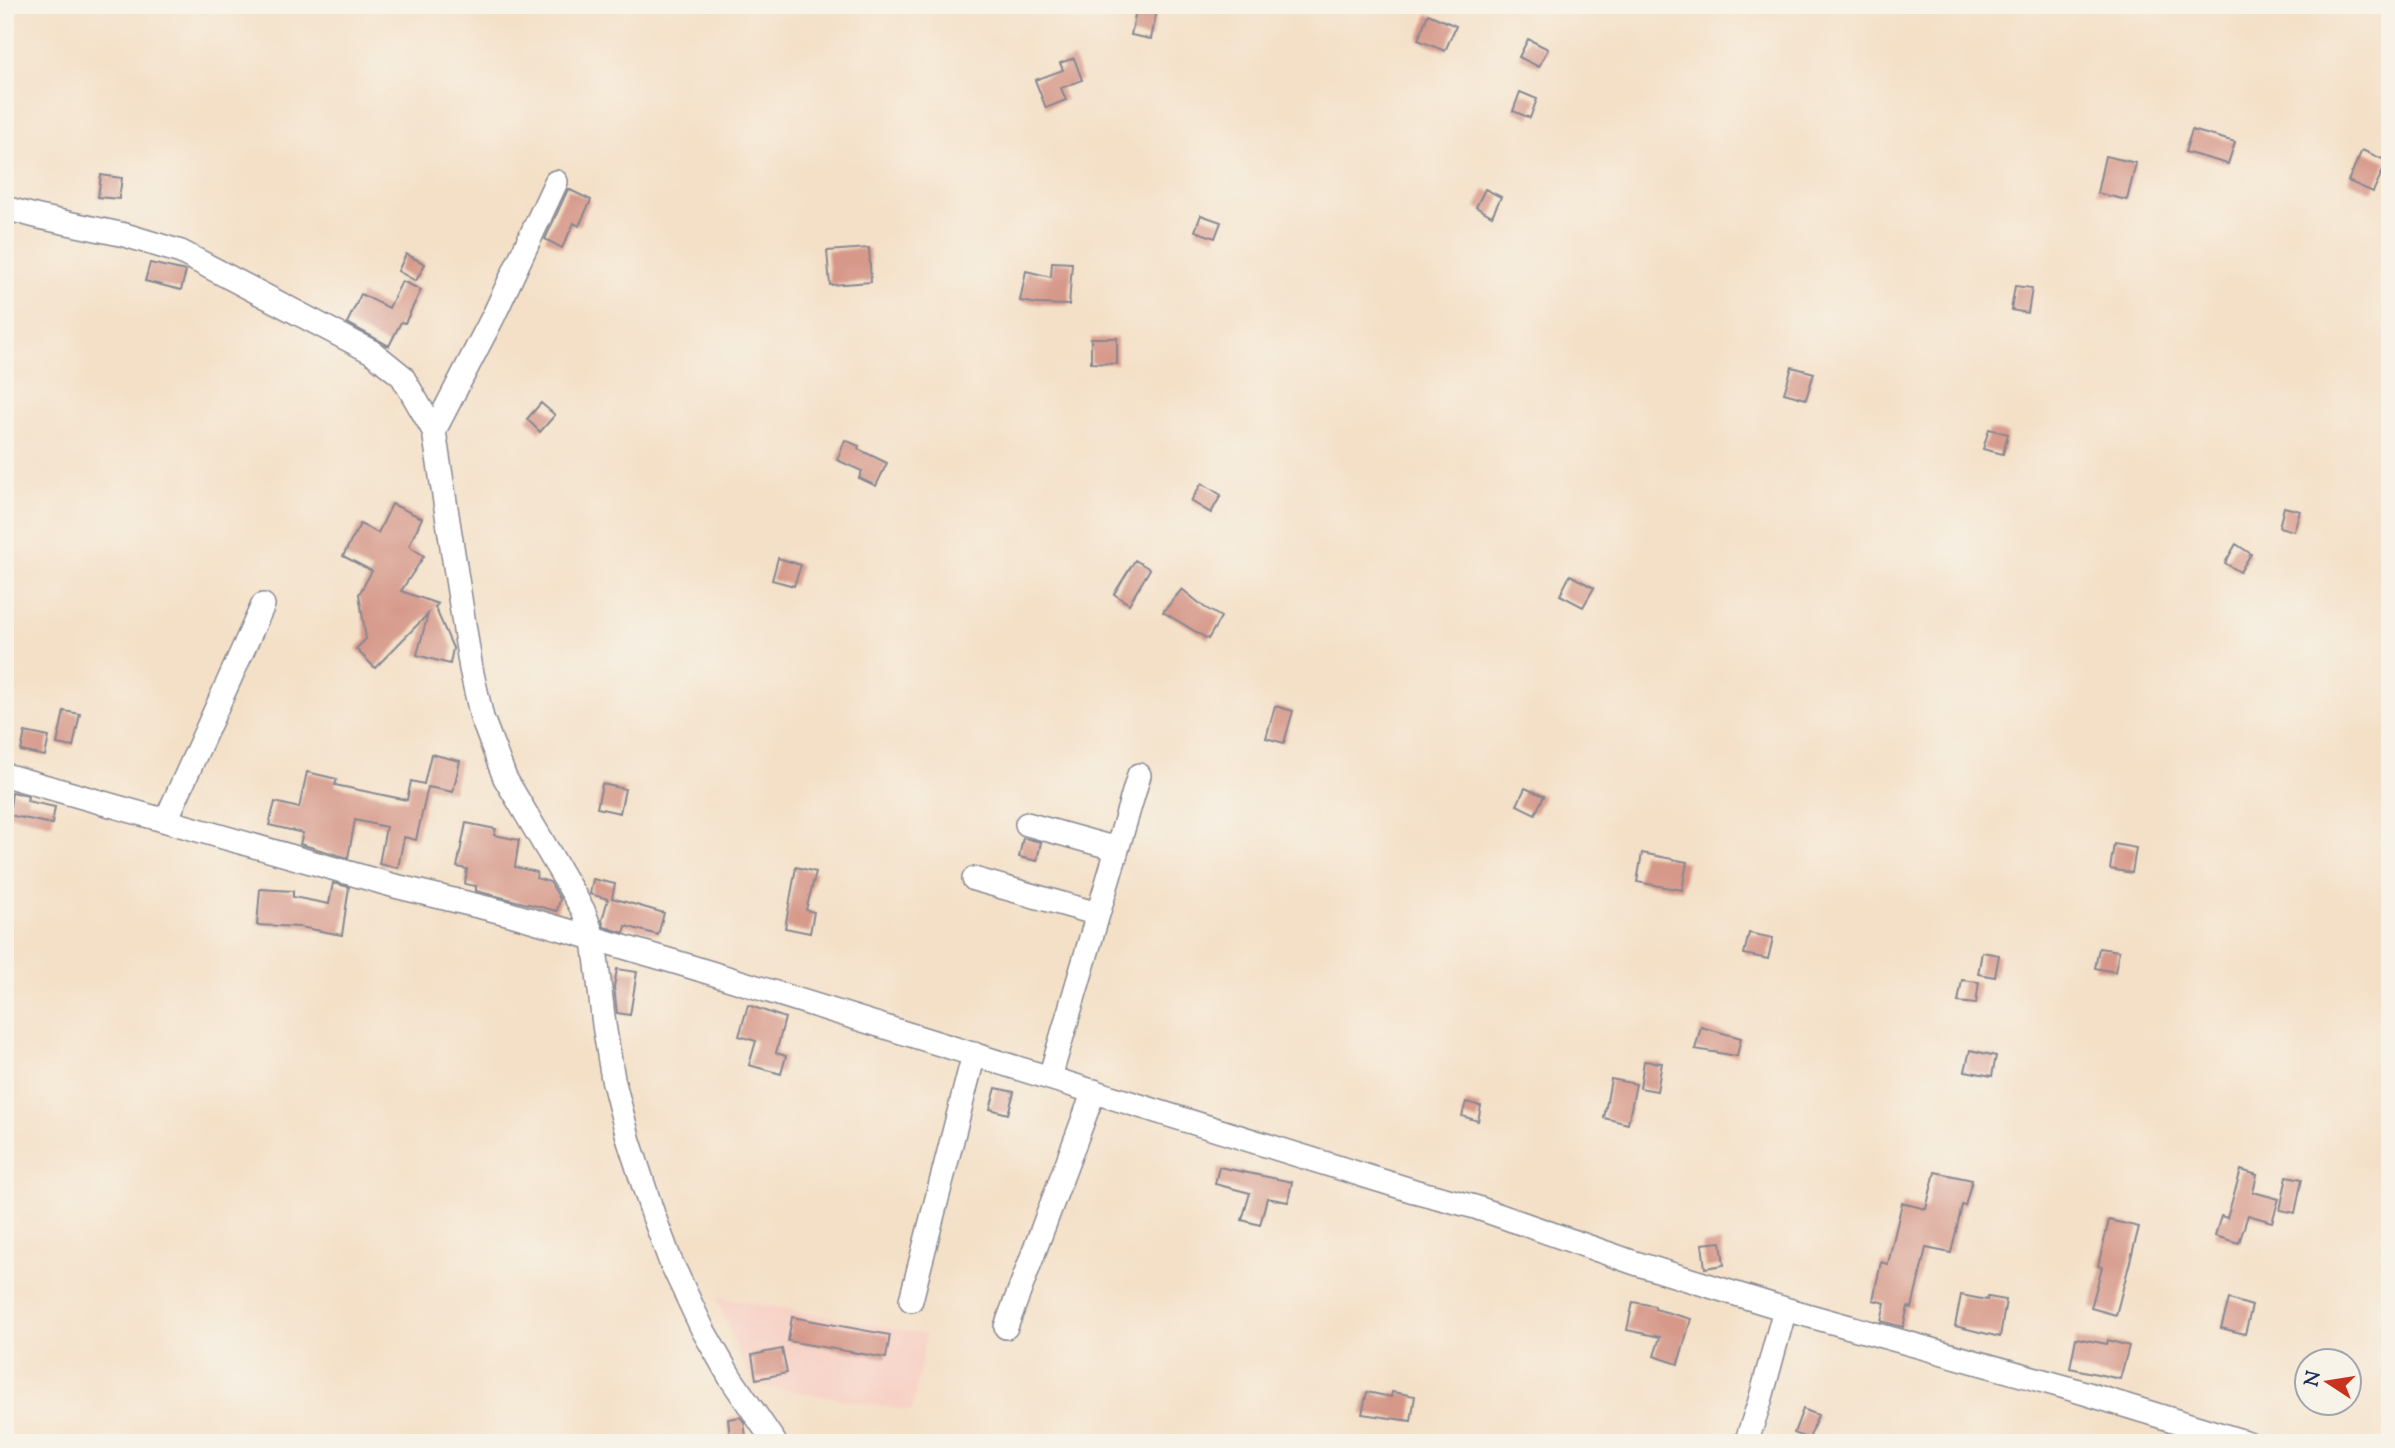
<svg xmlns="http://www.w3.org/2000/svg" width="2395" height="1448" font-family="'Sorts Mill Goudy',serif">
<rect width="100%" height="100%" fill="#f7f3e8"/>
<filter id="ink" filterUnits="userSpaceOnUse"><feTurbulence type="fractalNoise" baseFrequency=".0143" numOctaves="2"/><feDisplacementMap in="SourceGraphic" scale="14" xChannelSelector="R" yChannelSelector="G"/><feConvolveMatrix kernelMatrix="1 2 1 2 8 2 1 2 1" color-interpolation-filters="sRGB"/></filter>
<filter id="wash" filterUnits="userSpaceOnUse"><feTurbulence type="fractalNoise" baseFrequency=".00686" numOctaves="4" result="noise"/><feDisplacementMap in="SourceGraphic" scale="28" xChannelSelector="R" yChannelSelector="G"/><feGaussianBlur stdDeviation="1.57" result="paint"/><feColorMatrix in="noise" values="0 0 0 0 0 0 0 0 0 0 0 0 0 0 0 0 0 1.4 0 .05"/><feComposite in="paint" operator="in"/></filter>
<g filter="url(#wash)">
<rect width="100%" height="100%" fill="#f4e0c7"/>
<!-- built -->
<path fill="#f7d1c6" d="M716,1296L926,1335L912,1411L755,1385L736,1348Z"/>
<g id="blocks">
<!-- building -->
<path fill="#d69889" d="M1137,5H1158L1151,39L1131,35Z
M1428,14L1456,26L1445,51L1418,40Z
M1528,39L1548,49L1539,67L1519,57Z
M1074,58L1082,80L1061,88L1066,100L1046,108L1035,80L1063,70L1060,63Z
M1520,92L1537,99L1530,118L1513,111Z
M2192,130L2235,142L2228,164L2185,152Z
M2362,150L2387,161L2373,192L2348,181Z
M2105,156L2136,163L2127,200L2097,193Z
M101,175L122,178L119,199L98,197Z
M568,189L591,200L579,226L574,223L562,248L545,239Z
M1485,189L1501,197L1492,216L1476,207Z
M1201,215L1221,222L1215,238L1195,231Z
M869,248L871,282L830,285L827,251Z
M406,254L425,264L416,281L398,271Z
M1052,262L1072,263L1069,305L1038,304L1020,301L1026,271L1051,277Z
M150,263L186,271L181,290L145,281Z
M402,281L421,290L405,323L401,322L389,346L347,323L361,294L389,308Z
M2015,286L2032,288L2028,313L2011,310Z
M1091,338H1117V364L1091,363Z
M1792,367L1814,373L1806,399L1784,393Z
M541,403L555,415L540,432L527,419Z
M1989,429L2008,434L2003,454L1983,449Z
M845,440L859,446L858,449L887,463L876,486L859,478L862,471L837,460Z
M1202,483L1221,495L1211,513L1191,501Z
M392,504L422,518L409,546L424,556L401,591L438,604L435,607L453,648L450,664L417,655L428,614L375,668L356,649L366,639L359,594L372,571L343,556L360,524L378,533Z
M2284,507L2300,511L2294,531L2279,527Z
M2236,544L2251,554L2240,572L2225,563Z
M778,558L801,565L794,586L772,580Z
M1135,560L1150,569L1129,604L1114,594Z
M1570,575L1594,588L1583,607L1560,595Z
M1182,589L1204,607L1221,617L1208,639L1163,612Z
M1275,706L1293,711L1284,743L1266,738Z
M64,711L80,714L73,747L57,744Z
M25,732L49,737L45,756L21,751Z
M431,754L460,761L453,792L428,787L416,840L404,837L398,868L379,864L386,827L355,820L348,858L300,844L303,833L269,825L275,802L299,808L307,772L337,779L335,785L407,800L411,781L424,784Z
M602,784L625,789L620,813L597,808Z
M1525,788L1544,796L1535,814L1517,805Z
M12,792L28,796L27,801L55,807L52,824L9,815Z
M466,823L496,829L494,835L519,840L515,867L537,872L536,878L550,882L560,899L557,911L476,891V886L465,884L467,869L457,867Z
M1023,838L1041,842L1037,861L1019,857Z
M2114,844L2136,848L2132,873L2110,869Z
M1642,853L1687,862L1682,890L1637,882Z
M796,867L816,872L806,910L814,912L810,933L785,928Z
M593,879L615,884L612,898L664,913L658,935L626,926L624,933L604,927L602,920L608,899L590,894Z
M333,883L349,887L342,935L300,927L257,925L260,889L293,891V897L329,904Z
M1749,933L1773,938L1768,959L1744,954Z
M2099,948L2119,951L2115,972L2095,968Z
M1982,952L1999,955L1995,977L1978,974Z
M617,969L637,972L630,1015L617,1013L614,987Z
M1962,980L1979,982L1976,1004L1958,1002Z
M748,1005L785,1018L776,1053L786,1056L781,1074L749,1065L756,1041L739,1036Z
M1701,1027L1741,1038L1737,1056L1695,1049Z
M1970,1050L1996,1056L1992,1076L1965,1071Z
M1644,1061L1662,1063L1657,1091L1640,1088Z
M1611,1079L1636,1084L1628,1124L1604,1118Z
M996,1088L1014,1092L1008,1114L990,1109Z
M1466,1102L1481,1106L1478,1121L1462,1116Z
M1219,1167L1292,1182L1288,1202L1267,1198L1260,1225L1242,1220L1250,1193L1215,1184Z
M2241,1170L2257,1175L2253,1192L2279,1199L2272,1222L2248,1215L2239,1243L2215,1236L2221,1216L2227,1218Z
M1935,1172L1972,1180L1965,1206L1962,1205L1951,1253L1926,1248L1912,1308L1908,1307L1903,1327L1881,1321L1885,1303L1873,1300L1881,1262L1888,1264L1902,1203L1926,1209Z
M2287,1176L2302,1179L2295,1213L2280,1210Z
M2109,1220L2139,1227L2116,1315L2091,1308L2102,1267L2098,1266Z
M1721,1242L1724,1265L1705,1268L1702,1244Z
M1961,1295L1987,1300L1988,1297L2006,1300L2000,1337L1955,1326Z
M2229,1299L2252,1306L2245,1334L2221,1328Z
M1633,1302L1655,1306V1309L1691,1319L1678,1364L1654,1356L1660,1337L1627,1330Z
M792,1317L890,1335L886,1358L788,1341Z
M2076,1338L2107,1344L2108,1340L2129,1346L2120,1379L2070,1368Z
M782,1349L787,1373L756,1379L752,1355Z
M1367,1392L1391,1397L1392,1392L1415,1396L1411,1421L1362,1414Z
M1803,1409L1818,1415L1809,1439L1794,1433Z
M740,1417L744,1422L746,1436L730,1438L728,1419Z"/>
</g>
</g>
<g filter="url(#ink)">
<use href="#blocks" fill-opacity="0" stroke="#888892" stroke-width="2"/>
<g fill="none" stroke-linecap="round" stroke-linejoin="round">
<!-- minor casing -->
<g stroke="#888892" stroke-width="26">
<path id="minor" d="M5,208L39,217L125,235L181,252L372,352L402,376L434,431L471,669L482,718L505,778L583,910L594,939L604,1025L613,1079L629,1141L654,1217L670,1260L703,1330L730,1377L775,1443
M434,431L493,317L556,182
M5,775L395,886L507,913L682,964L1414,1191L1475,1207L1635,1263L1785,1309L2065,1387L2248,1443
M166,820L263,605
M1027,824L1117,849
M974,879L1098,914
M1050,1077L1139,775
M911,1300L974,1054
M1006,1327L1094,1091
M1746,1443L1760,1401L1785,1309"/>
</g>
<!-- minor -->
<use href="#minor" stroke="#fff" stroke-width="23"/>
</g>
</g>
<!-- margin -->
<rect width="2395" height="1448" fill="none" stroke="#f7f3e8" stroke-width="28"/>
<!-- north arrow -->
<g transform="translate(2328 1382) rotate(282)"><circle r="33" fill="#f7f3e8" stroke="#9fa5b1" stroke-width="2"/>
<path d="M0-5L12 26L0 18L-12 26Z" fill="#c8321e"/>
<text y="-10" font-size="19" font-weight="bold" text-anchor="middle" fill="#1b2f5e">N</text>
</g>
</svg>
